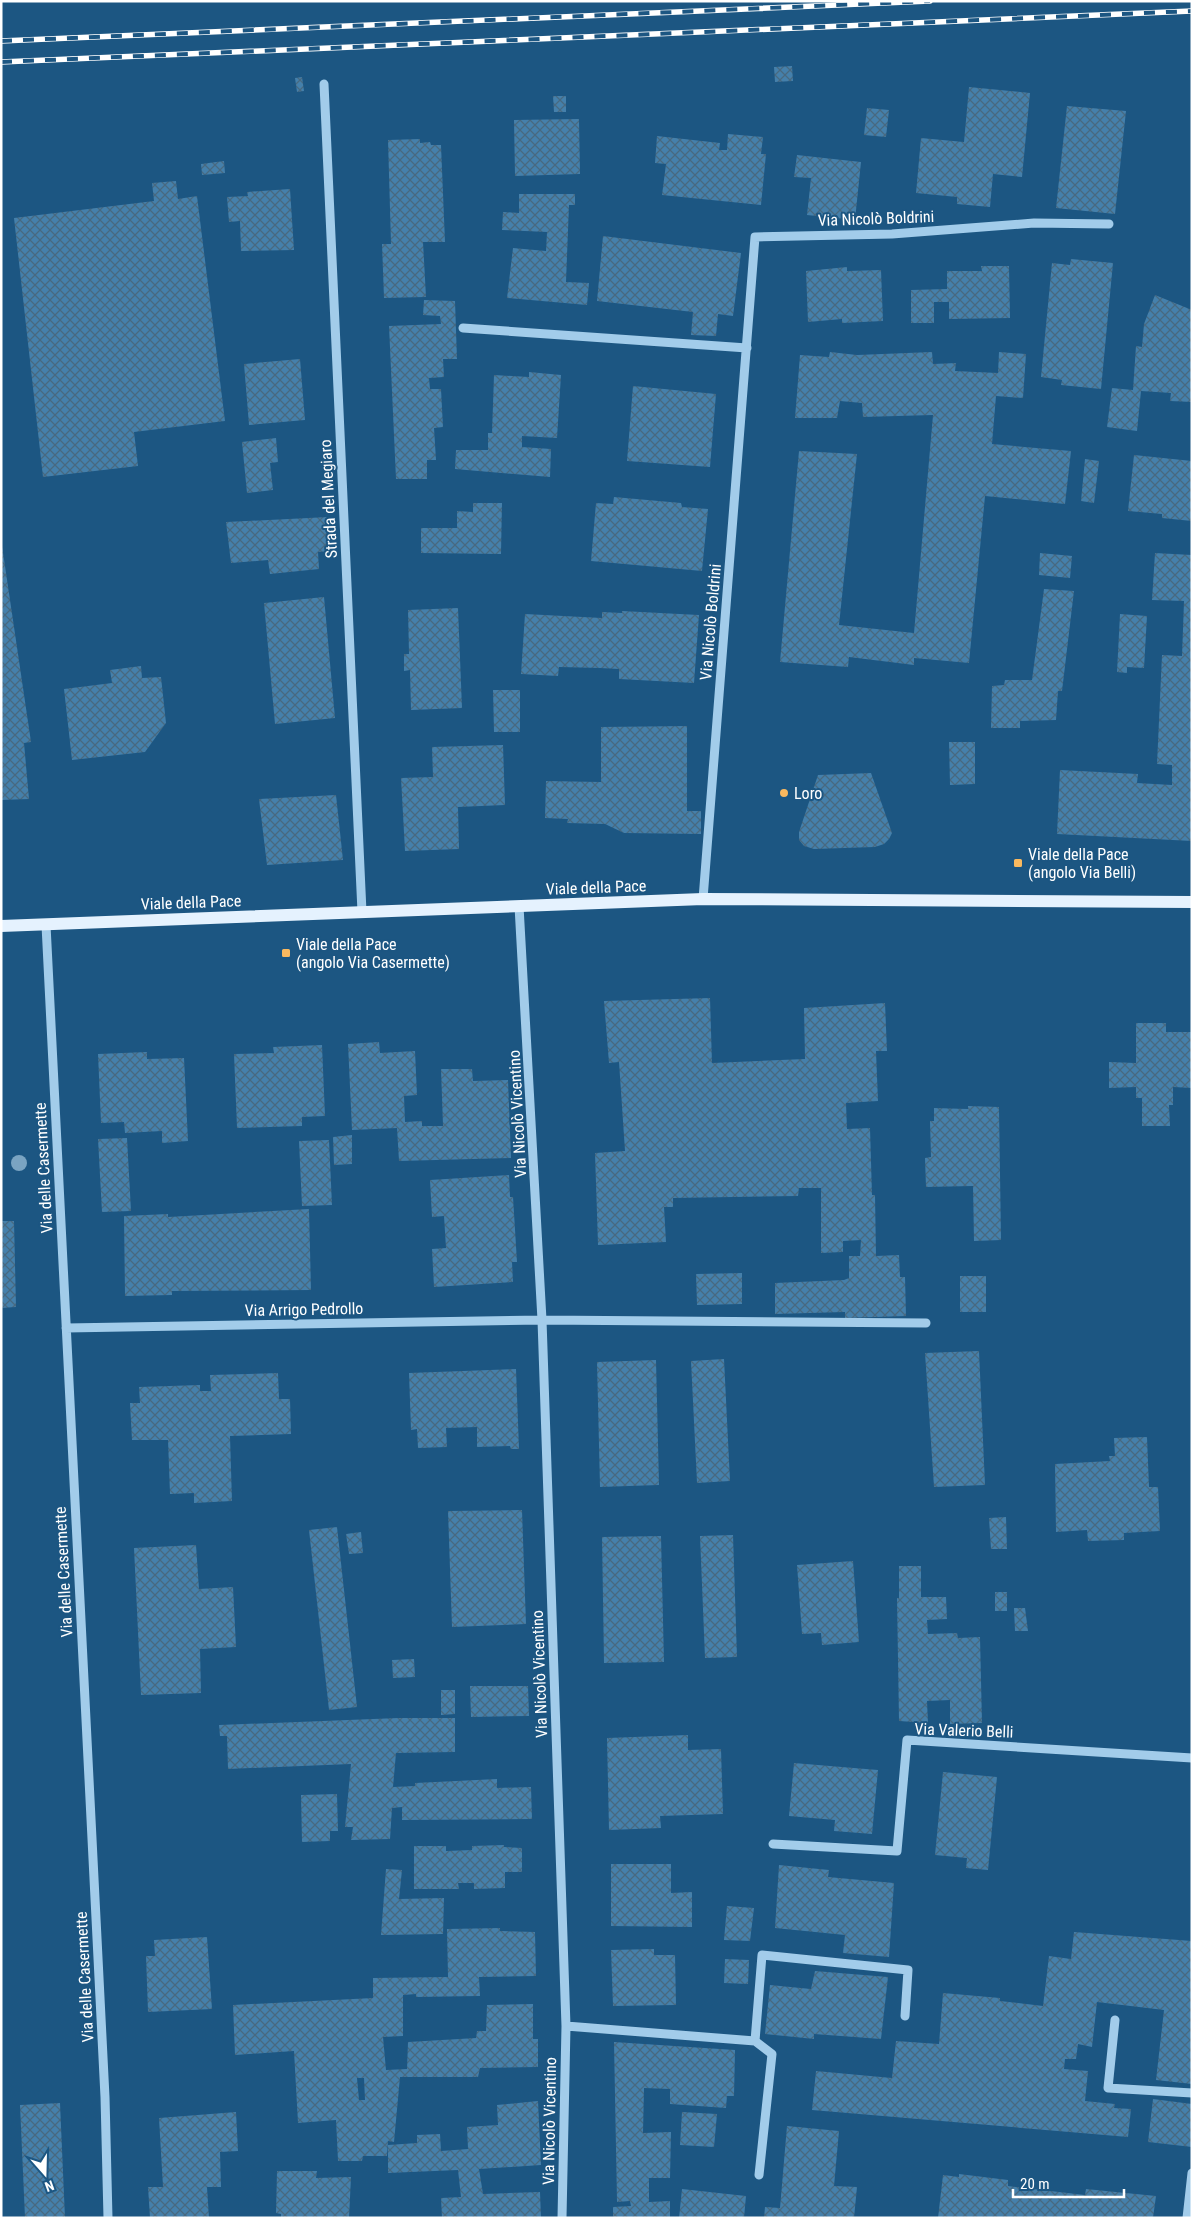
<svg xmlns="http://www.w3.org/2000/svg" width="1193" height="2219" font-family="'Roboto Condensed',sans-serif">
<defs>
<pattern id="building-cross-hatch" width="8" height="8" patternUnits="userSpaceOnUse" patternTransform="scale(1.25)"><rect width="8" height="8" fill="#4580ab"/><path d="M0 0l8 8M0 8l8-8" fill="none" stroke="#486980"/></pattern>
</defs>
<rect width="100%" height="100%" fill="#1c5682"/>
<!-- building -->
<path fill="url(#building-cross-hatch)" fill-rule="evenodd" d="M792,66L793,81L775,82L774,67Z
M302,77L304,91L297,92L295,78Z
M969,87L1030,93L1022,177L993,174L990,207L957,204V197L916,193L921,138L964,142Z
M553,96H566V112H554Z
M1067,106L1126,111L1115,214L1056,208Z
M867,108L889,110L886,137L864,135Z
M579,119L580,174L515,176L514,120Z
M728,134L763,137L761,154H766L761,205L662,195L666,164L655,163L657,136L720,143L719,150H727Z
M420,139V143L430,142L431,145H441L445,242H423L426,297L384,298L382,244H391L388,140Z
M797,155L861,162L855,220L807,215L811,178L794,177Z
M224,161L225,173L202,175L201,164Z
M176,181L178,199L197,196L225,421L134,432L138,466L43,477L14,218L154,201L152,183Z
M290,189L294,250L241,251L240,221L229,222L227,197L248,196L247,192Z
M519,194H575V205H569L566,282L589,283L587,305L507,298L513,248L546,251L547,232L502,230L503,212L519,213Z
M603,236L741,253L733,316L718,314L716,336L691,335L693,312L597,301Z
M1071,259L1113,263L1101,389L1061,385L1062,380L1041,377L1052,263L1070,265Z
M981,266H1009L1010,318L949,319V302H934V323H911V290L947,289V271H982Z
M847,267V271L881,270L883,321L842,323V319L808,322L806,271Z
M1155,295L1192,310V402L1170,401L1171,393L1141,391L1137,431L1107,427L1112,388L1133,390L1136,346L1142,347L1144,324Z
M424,300L455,301L457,359H443L444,377L429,378L430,389H441L443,427L434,428L436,460H427V479H396L389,326L441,324L440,316L423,315Z
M830,352L857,355L932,352L933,364L956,363L955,371L998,373L999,352L1026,354L1023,398L996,396L992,444L1071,451L1065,504L985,496L969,663L914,658V665L849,657L848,667L780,662L799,451L857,454L839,625L914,633L933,415L863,417L862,403L840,401L837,418H795L800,355L829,357Z
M300,359L305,420L249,425L244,364Z
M529,372L561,375L557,438L522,436V447L551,449L550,477L455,469L456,450H488V433H492L494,375L529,377Z
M633,386L716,394L710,467L627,461Z
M276,438L278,462L270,463L273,490L247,493L242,442Z
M1134,455L1192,461V521L1162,518V514L1128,511Z
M1085,459L1099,461L1094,503L1081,501Z
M614,497L681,503L682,507L708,509L702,571L591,561L596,503L613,504Z
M473,503H502L501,554L421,553V528H457V511L473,512Z
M328,517L332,551L318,552L319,569L270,574L268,560L231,563L226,522Z
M1,539L31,742L24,743L29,799L1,800Z
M1040,553L1072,556L1070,578L1039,575Z
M1155,553L1192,555V841L1057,834L1060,770L1138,774L1137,783L1172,785V765L1157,764L1162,655L1182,656L1184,601L1152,600Z
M1044,589L1074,591L1062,691H1058L1056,720L1020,721V728H991L992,686L1004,685L1005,680H1032Z
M324,597L335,718L275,724L264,603Z
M458,608L462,708L411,710L410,670L404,671V654H409L408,610Z
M622,611L699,615L694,683L619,679V669L600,668L559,667L558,676L521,674L525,614L602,618V612L622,613Z
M1120,614L1147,616L1144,668L1127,667V673L1117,672Z
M141,666L142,678L161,677L166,723L145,752L72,760L64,689L112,683L110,670Z
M493,690H520V732H494Z
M687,726V811H701V834L624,833L605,824L567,823L568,819L545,818L546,781L601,782V727Z
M949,742H975V784L950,785Z
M503,745L505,805L458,807L459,849L405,851L401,778L433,777L432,747Z
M871,773L892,833L889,839L884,844L875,847L814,849L804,846L799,840V832L818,775Z
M336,795L343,860L267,865L259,799Z
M710,998L712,1063L805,1059L804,1008L885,1003L887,1051H876L878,1101L846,1103L847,1129L870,1128L872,1195H875L876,1256L899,1255L900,1277H905L906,1316L845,1318V1312L775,1314V1283L844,1280L849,1278V1256H860L861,1240L843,1241V1252L821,1253V1188H799L798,1196L673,1198V1207H664L666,1242L598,1245L595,1153L625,1151L619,1062L609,1063L604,1001Z
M1136,1023H1166V1032H1192V1088L1173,1087V1105H1169L1170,1126H1142V1098H1136V1087L1109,1088V1062L1136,1063Z
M379,1042L380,1053L415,1051L417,1095L404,1096L405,1122L422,1121V1126H443L441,1069H472L473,1081L508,1080L511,1158L399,1161L397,1128L352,1130L348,1044Z
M322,1045L325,1116L302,1117V1126L237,1128L234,1054L274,1053L273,1047Z
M147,1052V1059L184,1058L188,1141L162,1143V1131L125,1133L124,1122L101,1123L98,1054Z
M968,1106L999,1107L1001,1240L974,1241L973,1186L926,1187L925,1158L931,1157L930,1121H934V1108L968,1109Z
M352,1135V1164L334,1165L333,1137Z
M127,1138L131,1211L102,1212L98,1139Z
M329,1140L332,1205L302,1206L299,1141Z
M509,1175L510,1197H513L517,1262H512L513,1282L434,1287L432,1249L446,1248L444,1216L432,1217L430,1180Z
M309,1209L311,1290L172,1291V1295L125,1296L124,1216L168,1214V1217Z
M1,1221H14L16,1307L1,1308Z
M742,1273V1304L697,1305L696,1274Z
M960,1276H986V1312H960Z
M979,1351L985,1485L934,1487L925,1353Z
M724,1359L730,1481L697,1483L691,1361Z
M656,1360L659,1485L600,1487L597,1362Z
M516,1369L519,1449H511L510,1446L477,1447V1427L446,1428L447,1447L418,1448L417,1429L411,1430L409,1373Z
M278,1373L279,1399H290L291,1434L230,1436L232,1501L194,1503V1493L170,1494L168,1440H132L130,1403H140L139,1387L200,1385V1391H211L210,1375Z
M1147,1437L1149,1487H1158L1160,1531L1124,1533V1540L1088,1541L1087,1530L1056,1532L1055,1464L1110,1461L1109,1456H1115L1114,1438Z
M522,1510L526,1624L452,1627L448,1511Z
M1006,1517L1007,1549H991L989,1518Z
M337,1527L357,1707L329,1710L309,1530Z
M361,1532L363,1553L349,1554L346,1534Z
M733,1535L737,1657L705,1658L700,1536Z
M661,1536L664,1662L604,1663L602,1537Z
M196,1545L199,1589L233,1587L236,1647L200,1649L201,1693L141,1695L134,1548Z
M853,1561L859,1642L822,1645L821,1633L802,1634L797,1565Z
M899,1566H921V1597H946L947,1619L927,1620L928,1634L957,1633L958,1638L980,1637L982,1723L950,1724V1700L927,1701L928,1723L899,1721L897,1598H899Z
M995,1592H1007V1611H995Z
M1014,1608H1025L1028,1631H1015Z
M414,1659L415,1677L393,1678L392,1660Z
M470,1686H528L529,1716L471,1717Z
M441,1690H455V1714L441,1715Z
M398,1718H455V1752L396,1753L393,1787L415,1786V1783L497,1779V1788L531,1787L532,1819L402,1820V1807L392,1808L390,1839L351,1840L353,1827H345L351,1764L228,1769L227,1736H220L219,1725Z
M688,1735V1750L721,1749L723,1814L660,1816L661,1828L609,1830L607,1738Z
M794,1763L878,1770L872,1834L834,1831L835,1820L789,1816Z
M943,1772L997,1777L988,1870L966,1868L967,1858L935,1855Z
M337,1794L338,1831H330V1841L302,1842L301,1795Z
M504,1845V1847L522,1848V1872H505V1888L474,1889V1883H458L459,1889H414V1846H446V1851L472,1850V1846Z
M611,1864H671V1893L692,1892V1927L611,1926Z
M779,1865L829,1870L828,1877L894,1883L889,1957L843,1953L845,1935L775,1928Z
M386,1869L402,1870L399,1899L444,1898L443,1934L381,1935Z
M727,1906L754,1908L750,1941L724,1940Z
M500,1928V1931L535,1932L536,1976L479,1977L480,1996L416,1997V1994L403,1995V2036L383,2037L386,2070L407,2069L408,2042L476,2038L477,2031H486L487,2005L533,2004V2039H538V2067L480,2068L478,2077H400L394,2142L388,2141L387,2156H363L362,2161H338L336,2120L298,2123L294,2051L235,2055L233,2005L373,1998V1978L448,1977L447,1929ZM357,2078H364L365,2100H359Z
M1074,1932L1192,1941V2084L1156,2080L1164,2010L1097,2002L1092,2047L1078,2044L1076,2059H1065L1064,2069L1088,2071L1085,2101L1115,2104L1114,2108L1131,2109L1128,2137L812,2110L816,2071L892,2078L896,2041L939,2044L943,1993L1000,1998V2001L1043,2006L1049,1956L1071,1959Z
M207,1937L212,2009L148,2012L146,1956H155L154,1940Z
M654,1949V1955H675L676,2005L613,2006L611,1950Z
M725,1959L749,1960L748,1984L724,1983Z
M815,1971L888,1977L881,2039L814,2034V2039L765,2034L770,1985L811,1989Z
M614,2042L735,2050L734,2096H727L726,2108L670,2104V2089L644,2088L643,2133L671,2132L670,2178H649V2202L670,2201V2218H613V2207L631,2206L630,2201L617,2202Z
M1153,2099L1192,2104V2147L1148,2142Z
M538,2101L541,2165L479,2169L483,2194L540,2192L541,2218H442L441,2198L461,2197L458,2170L388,2173V2145L417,2143V2135L440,2134L441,2151L468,2149L467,2127L498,2125L497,2105Z
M60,2103L65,2218H25L20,2105Z
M236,2112L238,2151L220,2152L221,2187H207L209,2218H150L148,2187H163L159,2118Z
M682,2112L717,2114L714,2147L680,2145Z
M787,2126L839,2131L834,2186L857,2187L854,2218H764L765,2207L780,2208Z
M277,2171H317L316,2178L351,2177L349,2218H281V2214L276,2213Z
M959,2174L1008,2180V2186L1085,2195L1086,2189L1156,2196L1153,2218H938L943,2175L959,2177Z
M682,2189L746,2196L744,2218H679Z"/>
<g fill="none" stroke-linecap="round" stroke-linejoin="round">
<!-- minor -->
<path stroke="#a2ccea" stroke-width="9" d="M324,84L362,912
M463,328L747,348
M703,899L755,237L892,234L1034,223L1109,224
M519,906L542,1320L566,2026L562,2218
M46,925L105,2097L108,2218
M66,1328L542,1320L926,1323
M773,1844L897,1851L907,1740L1192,1758
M1115,2020L1108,2088L1192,2093
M566,2026L755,2041L762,1955L908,1970L905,2016
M755,2041L772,2054L759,2175
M1187,2218L1192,2173"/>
<!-- major -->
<path stroke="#e5f2fe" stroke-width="12" d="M1,926L703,899L1192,902"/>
<!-- rail casing -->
<g stroke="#fff" stroke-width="5.5">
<path id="rail" d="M1,41L930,1
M1,62L1192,11"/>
</g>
<!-- rail -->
<use href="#rail" stroke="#1c5682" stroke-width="4" stroke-dasharray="11" stroke-linecap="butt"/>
</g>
<!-- trees -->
<circle fill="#7aa4c2" cx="19" cy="1163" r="8"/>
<!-- markers -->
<g fill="#fab95f" stroke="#1c5682" stroke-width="2">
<circle cx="784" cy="793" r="5"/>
<rect x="1013" y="858" width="10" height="10" rx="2.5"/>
<rect x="281" y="948" width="10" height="10" rx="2.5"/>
</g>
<g text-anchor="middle" stroke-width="4" stroke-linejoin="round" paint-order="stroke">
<!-- street labels -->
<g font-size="16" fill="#fff" stroke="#1c5682">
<text transform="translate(876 218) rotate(-2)" y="6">Via Nicolò Boldrini</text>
<text transform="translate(328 499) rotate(-93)" y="6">Strada del Megiaro</text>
<text transform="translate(710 622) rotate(-85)" y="6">Via Nicolò Boldrini</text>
<text transform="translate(596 887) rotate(-2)" y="6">Viale della Pace</text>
<text transform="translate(191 902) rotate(-2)" y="6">Viale della Pace</text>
<text transform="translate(517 1114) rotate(-93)" y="6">Via Nicolò Vicentino</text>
<text transform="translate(43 1168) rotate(-93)" y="6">Via delle Casermette</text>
<text transform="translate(304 1309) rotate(-1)" y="6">Via Arrigo Pedrollo</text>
<text transform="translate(63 1572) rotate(-93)" y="6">Via delle Casermette</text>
<text transform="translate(539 1674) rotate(-92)" y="6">Via Nicolò Vicentino</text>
<text transform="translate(964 1730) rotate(2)" y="6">Via Valerio Belli</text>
<text transform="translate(84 1977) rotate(-93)" y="6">Via delle Casermette</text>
<text transform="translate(549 2121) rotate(-89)" y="6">Via Nicolò Vicentino</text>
</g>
<!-- poi labels -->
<g font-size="16" fill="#fff" stroke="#1c5682" text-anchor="start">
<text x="794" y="799">Loro</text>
<text x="1028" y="860">Viale della Pace<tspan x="1028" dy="18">(angolo Via Belli)</tspan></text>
<text x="296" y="950">Viale della Pace<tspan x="296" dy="18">(angolo Via Casermette)</tspan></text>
</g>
</g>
<!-- border -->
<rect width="1193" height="2219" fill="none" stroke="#ffffff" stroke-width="5"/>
<!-- north arrow -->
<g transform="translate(45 2174) rotate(160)" stroke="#1c5682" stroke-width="4" paint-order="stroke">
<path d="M0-4L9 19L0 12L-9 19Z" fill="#ffffff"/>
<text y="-8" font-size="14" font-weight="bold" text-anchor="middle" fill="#ffffff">N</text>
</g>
<!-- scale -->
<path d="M1013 2189v8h111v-8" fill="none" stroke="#ffffff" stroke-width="2.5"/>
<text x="1020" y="2189" font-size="15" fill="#ffffff" stroke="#1c5682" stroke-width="4" paint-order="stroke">20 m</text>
</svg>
